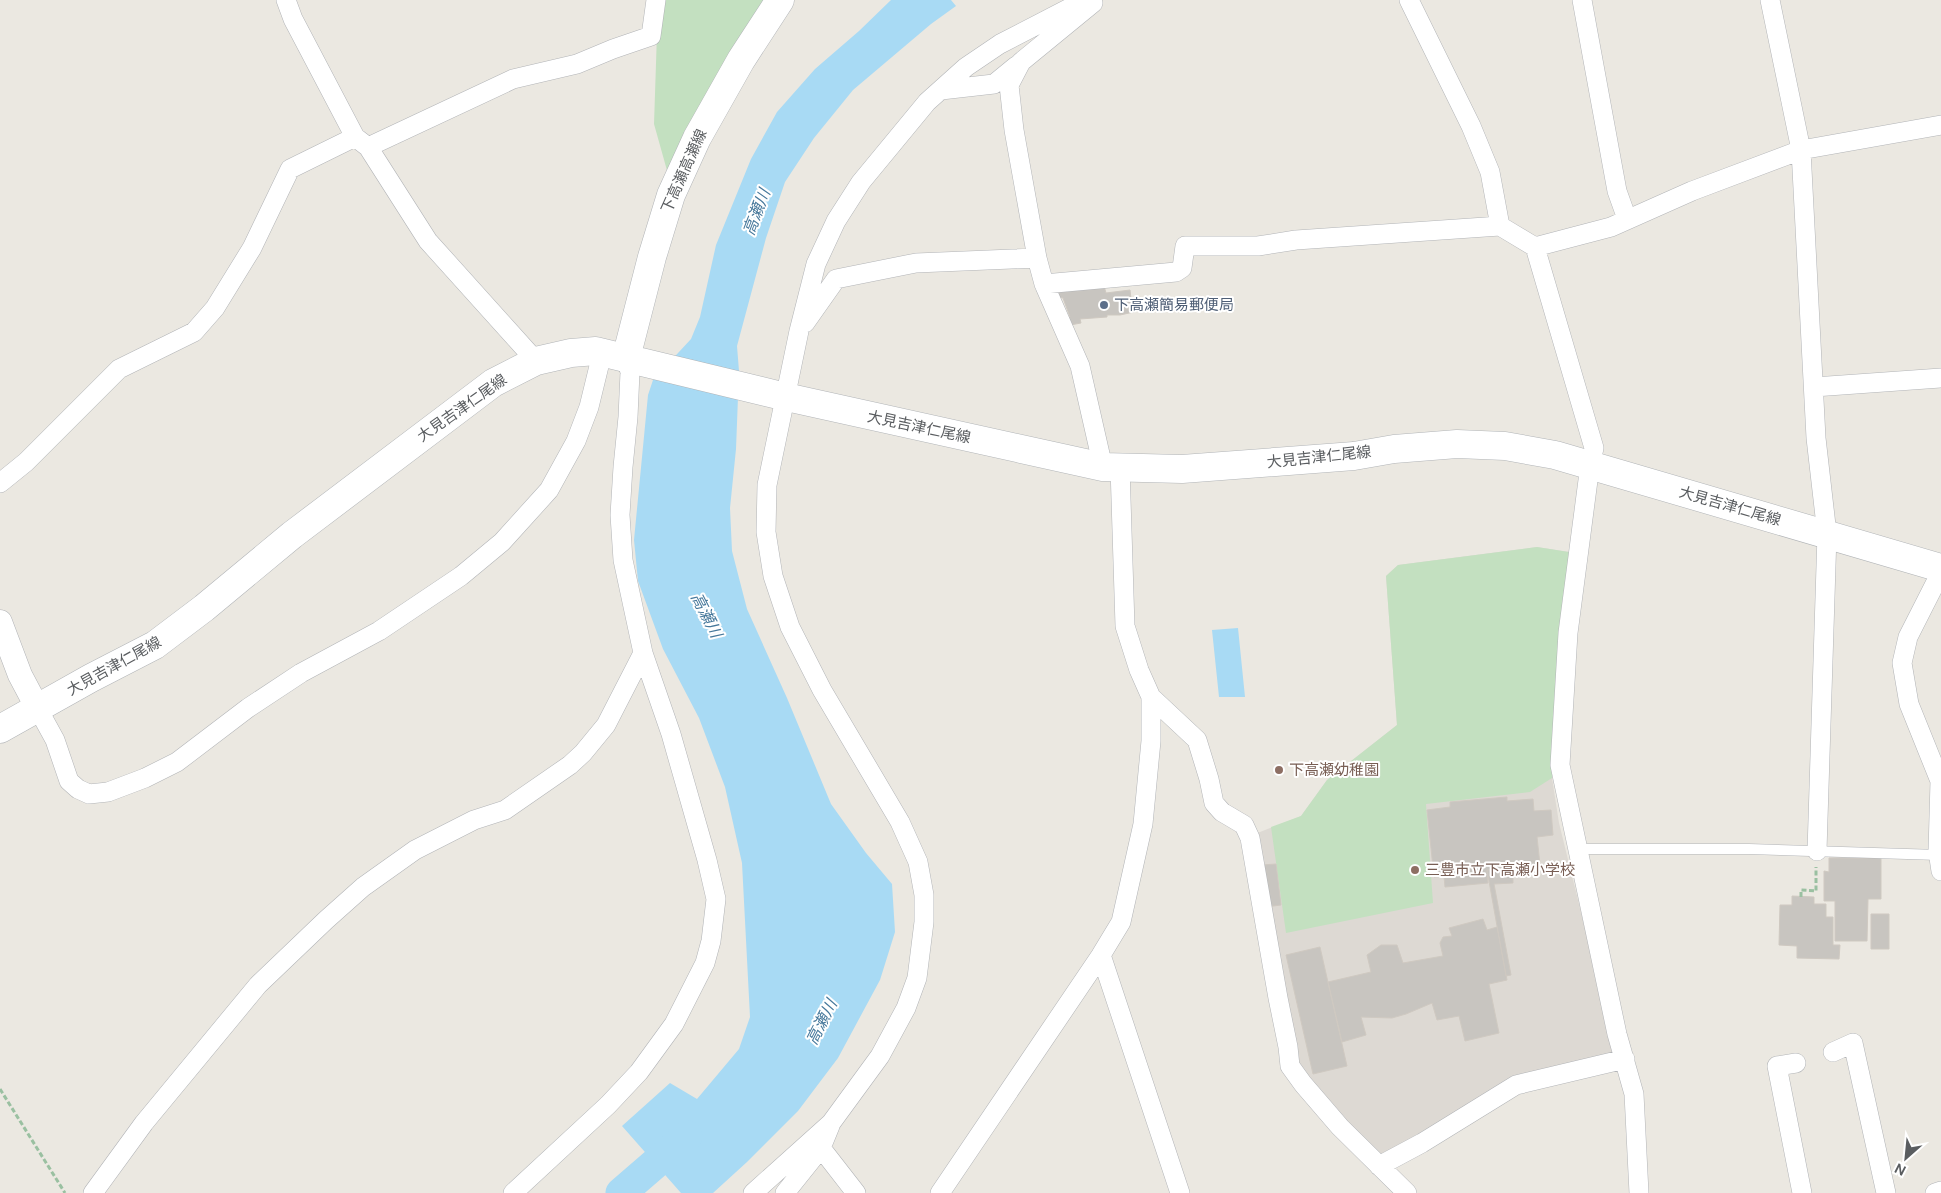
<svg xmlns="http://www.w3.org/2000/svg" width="1941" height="1193" font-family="'DM Sans','Noto Sans JP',sans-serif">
<rect width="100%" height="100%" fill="#ebe8e1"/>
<!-- education -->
<path fill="#ddd9d3" d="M1537,547L1569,552L1552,778L1559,823L1615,1050L1610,1058L1512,1080L1378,1157L1301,1074L1296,1059L1255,834L1301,816L1327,780L1397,725L1386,576L1398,565Z"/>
<!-- green -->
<path fill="#c3e0c0" d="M665,0H767L668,174L654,124L657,33Z
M1537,547L1569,552L1552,778L1530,792L1426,804L1433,903L1286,933L1271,827L1301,816L1327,780L1397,725L1386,576L1398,565Z"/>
<!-- water -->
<path fill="#a8daf4" d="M891,0H951L956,6L931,24L853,90L814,138L785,182L766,238L737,346L739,371L736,449L730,508L732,551L747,609L787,698L831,804L866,853L892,884L895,932L880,980L838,1058L798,1111L747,1162L713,1193H681L622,1126L670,1083L697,1099L739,1049L750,1017L742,863L725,787L699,718L663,649L638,581L634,540L648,395L653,380L691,339L700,317L716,245L751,159L777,112L815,69L859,31Z
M1238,628L1245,697H1219L1212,630Z"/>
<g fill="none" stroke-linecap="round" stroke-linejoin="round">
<!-- river -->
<path stroke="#a8daf4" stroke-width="31" d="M621,1193L687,1136"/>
</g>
<!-- building -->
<path fill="#c8c5c0" stroke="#cfc9c1" d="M1104,286L1106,293L1130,290L1131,299H1142L1143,310L1120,315H1107V317L1080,319L1081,323L1070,325L1067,320L1070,317L1063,298L1056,296L1054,287Z
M1507,797V801L1533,799L1534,811L1551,810L1553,835L1537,837L1540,865L1487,870L1488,883L1445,887L1444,876L1434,877L1427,810L1450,807V802Z
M1829,858H1881V899H1868L1867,941H1835V901H1824V871L1829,872Z
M1276,864L1281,905L1266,907L1262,865Z
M1513,868V883L1494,884L1511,975L1506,976L1487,870Z
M1792,896L1814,897V904H1826V917H1833V945H1840L1839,959L1797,958V946L1779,945L1780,905H1792Z
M1871,914H1889V949H1871Z
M1483,919L1487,930L1497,927L1507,980L1489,984L1499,1033L1465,1041L1459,1016L1437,1020L1432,1003L1406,1014L1392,1018L1361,1017L1366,1035L1342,1042L1328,982L1371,972L1367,955L1381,945H1397L1403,963L1443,956L1440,943L1443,937L1452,936L1449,928Z
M1320,947L1347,1066L1313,1074L1286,955Z"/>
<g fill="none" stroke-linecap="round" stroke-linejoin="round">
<!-- service casing -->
<g stroke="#b2b4b7" stroke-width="11">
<path id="service" d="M1578,849H1749L1939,855"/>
</g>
<!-- minor casing -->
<g stroke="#b2b4b7" stroke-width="20">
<path id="minor" d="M286,0L293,19L355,137L368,147L428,241L536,361
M1409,0L1471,126L1490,172L1500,226
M1582,0L1617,191L1627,219
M1770,0L1801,150L1816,438L1827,534L1817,851
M1093,3L1021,62L1009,85L1014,130L1037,258L1044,284L1080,366L1103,467
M941,90L994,84L1016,66
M368,147L513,79L577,64L613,49L651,36L656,0
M1535,247L1611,227L1692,191L1801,150L1941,125
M1044,284L1176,272L1182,268L1185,246H1258L1296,240L1500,226L1535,247L1594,448L1590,465L1568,633L1560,765L1617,1034L1634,1094L1639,1193
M805,323L836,279L916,263L1037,258
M1814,387L1941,378
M1120,467L1125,626L1139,670L1151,697L1197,740L1209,779L1214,803L1222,812L1244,825L1250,838L1278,998L1288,1047L1290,1066L1303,1084L1340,1127L1407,1193
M0,483L26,462L119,369L194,332L215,308L252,248L290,169L355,137
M1941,572L1908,637L1902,663L1909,704L1940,781L1938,851L1941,871
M38,709L55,740L69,781L78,789L89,794L108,792L145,778L177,762L248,708L301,673L379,631L461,576L502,542L549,490L576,441L589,407L599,366L596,351
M1101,955L1180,1193
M1833,1052L1853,1043L1886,1193
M1796,1063L1777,1066L1802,1193
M830,1126L821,1148L856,1193
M1379,1166L1422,1143L1516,1085L1625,1059
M93,1193L144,1123L258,985L326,920L363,887L415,850L474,820L505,810L570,765L583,753L606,725L643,653
M513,1193L608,1105L639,1072L674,1024L705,963L711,941L716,899L707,860L671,734L643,653L623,560L620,515L623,467L628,417L630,372L626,358
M753,1193L831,1123L880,1056L906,1008L917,978L924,922V895L918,862L900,822L822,690L790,627L773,576L766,532L767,485L799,331L816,264L836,221L861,182L927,102L966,67L1000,44L1085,0
M785,1193L821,1148
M940,1193L1101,955L1121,922L1143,824L1151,741V697
M1935,1193L1941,1191"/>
</g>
<!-- tertiary casing -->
<g stroke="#b2b4b7" stroke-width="25">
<path id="tertiary" d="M0,622L20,675L38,709"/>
</g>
<!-- secondary casing -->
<g stroke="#b1b4b7" stroke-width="29">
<path id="secondary" d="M626,358L652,257L671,195L697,138L741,60L780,0
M0,729L91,678L155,645L204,608L292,535L493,383L536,361L571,353L596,351L786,397L1103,467L1182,469L1354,456L1394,449L1457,444L1505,446L1555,455L1941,568"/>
</g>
<!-- path -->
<path stroke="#9ac0a1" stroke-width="3" stroke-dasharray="5 2.5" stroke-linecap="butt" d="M1801,897V890L1816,891V867
M0,1089L65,1193"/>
<!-- service -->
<use href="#service" stroke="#fff" stroke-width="10"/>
<!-- minor -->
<use href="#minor" stroke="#fff" stroke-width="19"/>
<!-- tertiary -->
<use href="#tertiary" stroke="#fff" stroke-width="24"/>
<!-- secondary -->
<use href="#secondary" stroke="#fff" stroke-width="28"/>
</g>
<!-- markers -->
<circle fill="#5c6f8a" stroke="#fff" stroke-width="2" cx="1104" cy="305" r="5"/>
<g fill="#8d6e63" stroke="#fff" stroke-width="2">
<circle cx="1279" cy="770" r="5"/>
<circle cx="1415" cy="870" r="5"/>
</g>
<g text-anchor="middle" stroke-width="4" stroke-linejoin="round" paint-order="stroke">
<!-- street labels -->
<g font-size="15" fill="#5a5d60" stroke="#fff">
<text transform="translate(684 171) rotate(-66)" y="5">下高瀬高瀬線</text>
<text transform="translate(462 408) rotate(-35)" y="5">大見吉津仁尾線</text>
<text transform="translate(919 427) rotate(12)" y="5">大見吉津仁尾線</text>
<text transform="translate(1319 457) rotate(-6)" y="5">大見吉津仁尾線</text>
<text transform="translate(1730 506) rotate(16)" y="5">大見吉津仁尾線</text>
<text transform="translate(114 666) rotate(-29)" y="5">大見吉津仁尾線</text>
</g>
<!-- service labels -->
<g font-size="15" fill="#4e5e75" stroke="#fff" text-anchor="start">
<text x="1114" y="310">下高瀬簡易郵便局</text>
</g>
<!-- education labels -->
<g font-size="15" fill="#785e54" stroke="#fff" text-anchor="start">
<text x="1289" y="775">下高瀬幼稚園</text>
<text x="1425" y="875">三豊市立下高瀬小学校</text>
</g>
<!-- water labels -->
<g font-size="16" font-style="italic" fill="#46789b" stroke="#fff">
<text transform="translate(756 212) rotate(-69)" y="6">高瀬川</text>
<text transform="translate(707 615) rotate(63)" y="6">高瀬川</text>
<text transform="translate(821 1022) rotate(-63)" y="6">高瀬川</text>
</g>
</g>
<!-- north arrow -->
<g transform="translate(1906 1158) rotate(207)" stroke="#ffffff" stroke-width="4" paint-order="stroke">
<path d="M0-4L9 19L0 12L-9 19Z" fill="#5a5d60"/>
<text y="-8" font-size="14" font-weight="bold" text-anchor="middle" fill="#5a5d60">N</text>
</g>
</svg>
